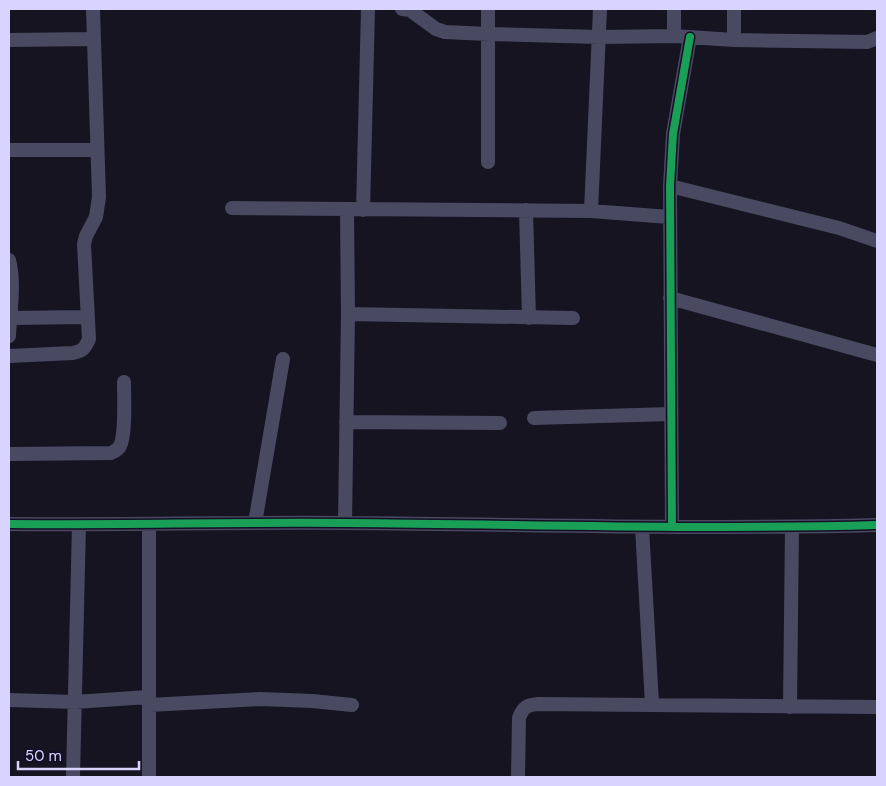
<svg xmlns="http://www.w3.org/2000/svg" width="886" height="786" font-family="'DM Sans',sans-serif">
<rect width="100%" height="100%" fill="#161421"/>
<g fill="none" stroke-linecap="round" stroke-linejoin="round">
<!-- street -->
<path stroke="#4a4962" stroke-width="14" d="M402,9L410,10L436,29L445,32L488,34L599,37L674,36L734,40L867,42L877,38
M488,9V162
M674,9V36
M9,40L93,39
M734,40V9
M9,150H97
M670,186L839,228L877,241
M232,208L591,211L669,217
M363,210L368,9
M526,210L529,318
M591,211L600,9
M9,260C15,282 10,313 9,336
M670,298L877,355
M348,314L573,318
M9,318L88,317
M9,356L73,353C83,351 85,348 89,339L84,244L86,236L96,217L99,197L93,9
M534,418L671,414
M346,422L500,423
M9,454L111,453C115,451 118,450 120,446C126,434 124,397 124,382
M255,523L283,359
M345,523L348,314L347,209
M9,524C121,525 233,522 345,523C522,524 700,530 877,525
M149,525V777
M672,526L670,186L673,134L690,37
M642,527L652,704
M9,700L75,702L148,697
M149,705L260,699L312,701L352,705
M790,707L792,527
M73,777L79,525
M518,777L519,718C523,707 527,705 538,704L877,707"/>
<!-- cycleway casing -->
<g stroke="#130f26" stroke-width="11">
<path id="cycleway" d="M9,524C121,525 233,522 345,523C522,524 700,530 877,525
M672,526L670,186L673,134L690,37"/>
</g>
<!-- cycleway -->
<use href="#cycleway" stroke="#1a9f57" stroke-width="8"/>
</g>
<!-- border -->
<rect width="886" height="786" fill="none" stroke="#d9d4ff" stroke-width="20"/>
<!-- scale -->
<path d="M18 761v8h121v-8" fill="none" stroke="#d9d4ff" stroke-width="2.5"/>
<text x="25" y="761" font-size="15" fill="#d9d4ff" stroke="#130f26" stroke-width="4" paint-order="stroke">50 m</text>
</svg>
